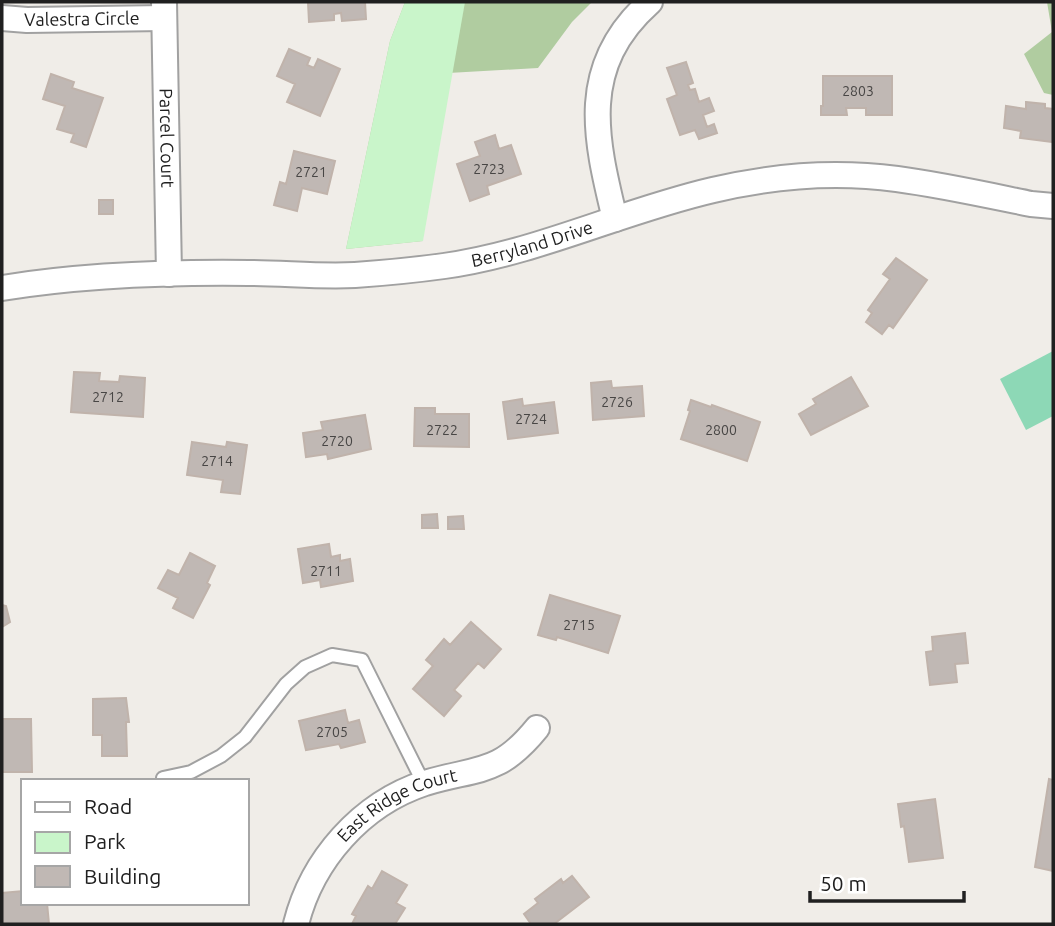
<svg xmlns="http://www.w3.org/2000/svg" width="1055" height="926" font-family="Ubuntu,sans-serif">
<rect width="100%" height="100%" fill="#f0ede8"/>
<!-- forest -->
<path fill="#b0cca0" d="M405,2H592L572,22L538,68L413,75L394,171L423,241L346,249L390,41Z
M1047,2H1053V95L1044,93L1024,54L1052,32Z"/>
<!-- park -->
<path fill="#c9f5ca" d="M405,2H465L423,241L346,249L390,41Z"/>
<!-- pitch -->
<path fill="#8dd8b6" d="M1053,351V416L1026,430L1000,379Z"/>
<!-- building -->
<path fill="#c0b8b4" stroke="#c0b3ab" stroke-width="2" d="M308,2H365L366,19L342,21L341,13L334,14V20L309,22Z
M289,49L310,58L307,65L314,68L318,59L340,69L320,116L287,102L295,84L277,76Z
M686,62L693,83L688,85L690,90L695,89L699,102L709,98L714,111L703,115L707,127L714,124L717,133L699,139L695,130L680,135L667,99L677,95L667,68Z
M51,74L74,82L72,88L103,98L86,147L71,142L74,134L57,129L65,106L43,99Z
M823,76H892V115H866V108H846L847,115H821V106H823Z
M1026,102L1045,104V108L1053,109V142L1020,138L1021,131L1004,128L1006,106L1026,109Z
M495,135L499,149L511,145L521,174L487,186L489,194L470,201L457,164L480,156L475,142Z
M294,151L335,161L327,194L302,188L297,211L274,205L280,182L286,184Z
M99,200H113V214H99Z
M896,258L927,280L893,328L889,325L882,334L866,322L872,313L868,310L890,279L883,274Z
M74,372L100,373L99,381L119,382L120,376L145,378L143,417L71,412Z
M851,377L868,406L811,435L799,414L816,404L813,399Z
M611,381L612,388L642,386L644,416L593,420L591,383Z
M522,399L523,406L554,402L558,433L508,439L503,402Z
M691,400L711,407L712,405L760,422L747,461L681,439L690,411L688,410Z
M415,408H435V414H469V447L414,446Z
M365,415L371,449L328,459L327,454L306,457L303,433L323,430L321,422Z
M192,442L226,447L227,442L247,445L240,494L221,492L223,480L187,475Z
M437,514L438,528H422V515Z
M463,516L464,529H448V517Z
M329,544L331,557L340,555V561L350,559L353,581L321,587L320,580L303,583L298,549Z
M190,553L215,566L207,583L210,585L193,618L173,608L178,598L158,588L168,570L179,575Z
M550,595L620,616L608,653L557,637L556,640L538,635Z
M2,605L6,606L10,622L2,627Z
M471,622L501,649L484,668L478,663L454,690L461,696L444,716L413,689L433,666L426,660L444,639L450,645Z
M965,633L968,663L955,664L957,682L930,685L926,652L933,651L932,637Z
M126,698L129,722H126L127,756H102V735H93V699Z
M345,710L348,723L359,720L365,742L341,748L339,744L306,750L299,721Z
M2,719H31L32,772H2Z
M1049,779L1053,780V871L1035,867Z
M935,799L943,858L909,862L904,826L901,827L898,804Z
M382,871L407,885L396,903L405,908L395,924H352L356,916L352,914L368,886L372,889Z
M572,876L589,897L554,924H531L524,914L538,903L535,899L561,879L563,883Z
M23,891V903H47L49,924H2V893Z"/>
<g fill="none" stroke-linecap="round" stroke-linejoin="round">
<!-- service casing -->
<g stroke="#a1a1a1" stroke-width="16">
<path id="service" d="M163,778L191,772L221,756L245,737L286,684L305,667L332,655L362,660L424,784"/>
</g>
<!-- minor casing -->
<g stroke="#a1a1a1" stroke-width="28">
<g id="minor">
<path id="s1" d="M164,2L169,274"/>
<path id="s2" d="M2,18L27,20L164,18"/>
<path d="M615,219C595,137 578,66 650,2"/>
<path id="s3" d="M2,288C83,275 166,272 249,273C284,273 320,277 355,275C384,273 415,270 444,266C537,253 622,211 713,190C772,176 836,171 897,179C942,185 987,195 1031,204L1053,206"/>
<path id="s4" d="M296,924C312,860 361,804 425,783C478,767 498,776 537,728"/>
</g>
</g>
<!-- service -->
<use href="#service" stroke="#fff" stroke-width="12"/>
<!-- minor -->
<use href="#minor" stroke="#fff" stroke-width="24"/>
</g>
<g text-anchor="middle" stroke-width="5" stroke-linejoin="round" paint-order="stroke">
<!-- number labels -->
<g font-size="14" fill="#484645">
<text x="858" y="96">2803</text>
<text x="489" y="174">2723</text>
<text x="311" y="177">2721</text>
<text x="108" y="402">2712</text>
<text x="617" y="407">2726</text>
<text x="531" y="424">2724</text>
<text x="442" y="435">2722</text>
<text x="721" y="435">2800</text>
<text x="337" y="446">2720</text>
<text x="217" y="466">2714</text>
<text x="326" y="576">2711</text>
<text x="579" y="630">2715</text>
<text x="332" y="737">2705</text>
</g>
<!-- street labels -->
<g font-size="18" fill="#202020" stroke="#fff">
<text dy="6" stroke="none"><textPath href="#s2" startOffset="80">Valestra Circle</textPath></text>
<text dy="6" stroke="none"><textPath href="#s1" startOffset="136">Parcel Court</textPath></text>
<text dy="6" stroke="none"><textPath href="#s3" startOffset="534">Berryland Drive</textPath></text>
<text dy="6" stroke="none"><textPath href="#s4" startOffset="164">East Ridge Court</textPath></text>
</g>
</g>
<!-- border -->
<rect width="1055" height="926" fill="none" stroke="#202020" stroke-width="7"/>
<!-- legend -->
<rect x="21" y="779" width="228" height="126" fill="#ffffff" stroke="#a6a6a6" stroke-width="2"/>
<rect x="35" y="802" width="35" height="10" fill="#ffffff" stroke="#a6a6a6" stroke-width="2"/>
<text x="84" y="814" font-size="21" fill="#202020">Road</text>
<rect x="35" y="832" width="35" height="21" fill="#c9f5ca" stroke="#a6a6a6" stroke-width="2"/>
<text x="84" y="849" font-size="21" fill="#202020">Park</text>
<rect x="35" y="866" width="35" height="21" fill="#c0b8b4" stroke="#a6a6a6" stroke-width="2"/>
<text x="84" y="884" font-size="21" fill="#202020">Building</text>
<!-- scale -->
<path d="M810 891v10h154v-10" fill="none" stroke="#202020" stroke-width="3.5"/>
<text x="820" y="891" font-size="21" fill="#202020" stroke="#ffffff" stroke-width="5" paint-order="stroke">50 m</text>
</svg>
